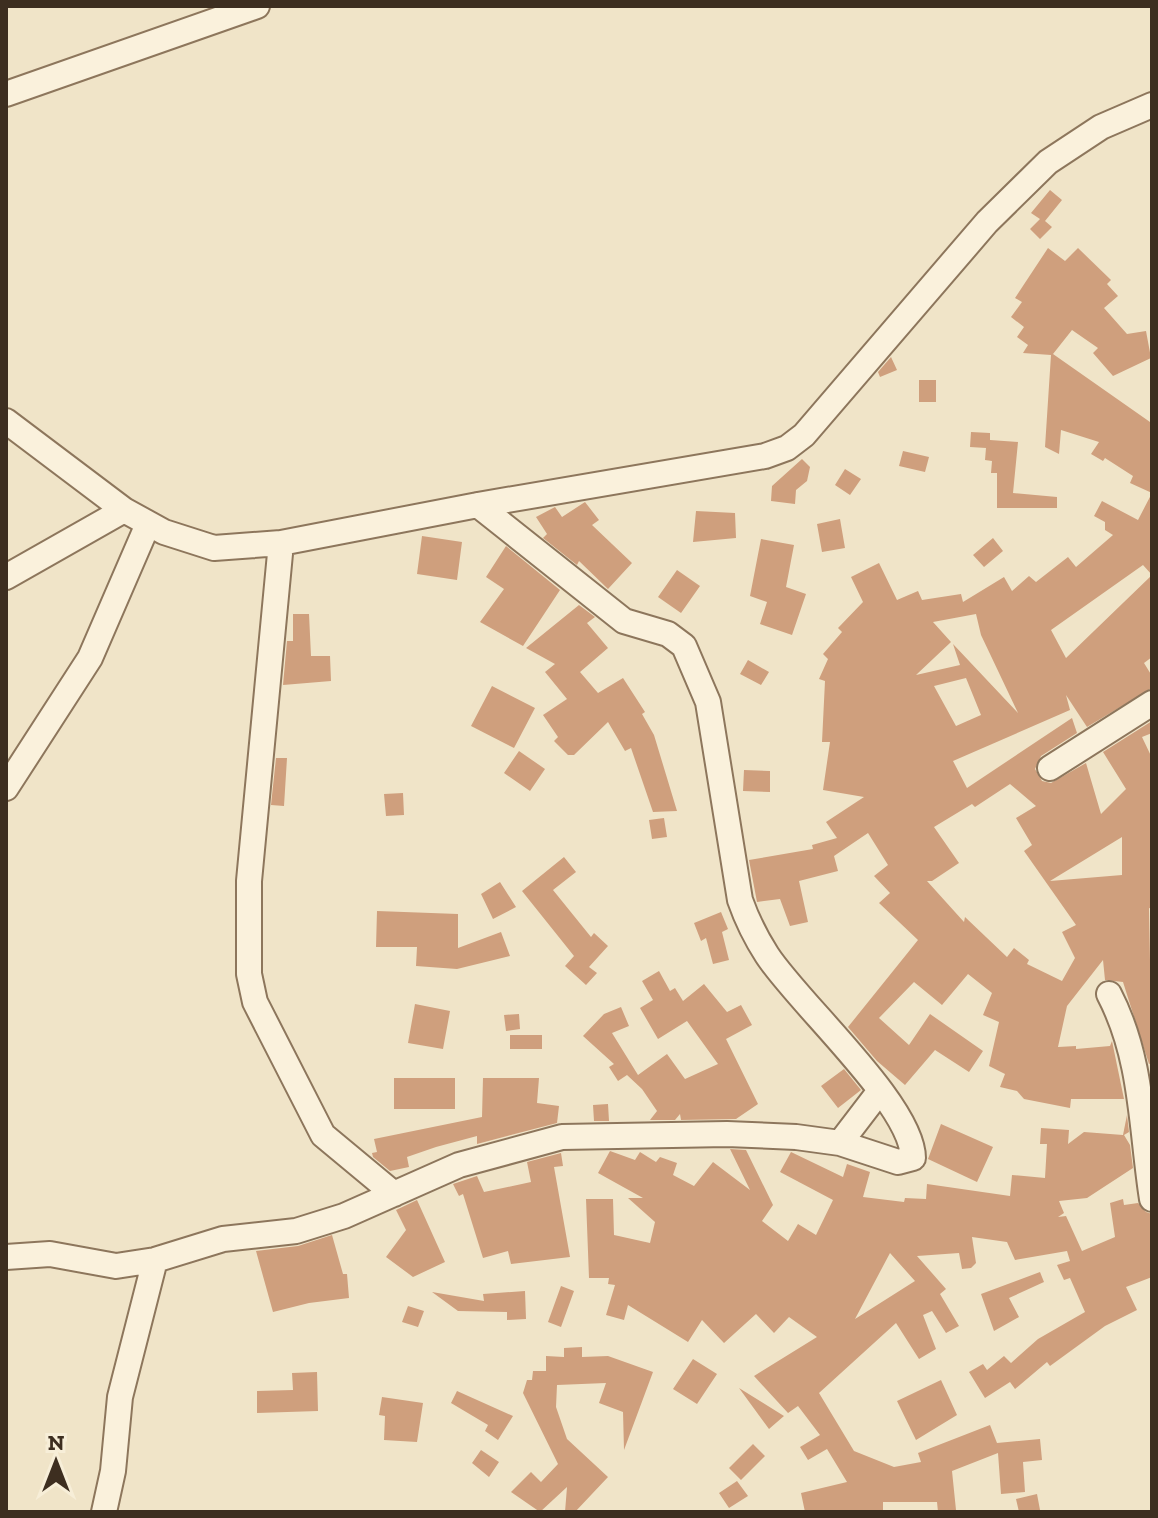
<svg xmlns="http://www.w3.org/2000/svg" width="1158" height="1518" font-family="'Zilla Slab',serif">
<rect width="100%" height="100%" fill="#f0e4c8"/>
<!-- building -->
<path fill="#cf9f7d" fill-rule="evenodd" d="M1050,190L1062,200L1045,221L1052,227L1040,239L1030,229L1040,219L1031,213Z
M1048,248L1065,261L1078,248L1111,280L1107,284L1118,296L1104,308L1127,334L1146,331L1151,358L1113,376L1093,353L1098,348L1072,330L1053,354L1150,422L1152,493L1130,483L1133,476L1105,458L1103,461L1091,454L1099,442L1061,430L1059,454L1045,447L1051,355L1023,353L1028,345L1017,337L1024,327L1011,317L1022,302L1015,298Z
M891,357L897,370L880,377L878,372Z
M919,380H936V402H919Z
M971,432L990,433V440L1018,442L1013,493L1057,497V508H997V473H991L992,461L985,460L986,448L970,447Z
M903,451L929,457L925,472L899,466Z
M802,459L810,467L807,481L796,490L795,504L771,501L772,486Z
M845,469L861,479L850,495L835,485Z
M1152,493V657L1144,663L1152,676V688L1087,727L1066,695L1070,710L953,761L967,788L1072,718L1077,733L1041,756L1035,769L1042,781L1051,783L1086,763L1101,814L1126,789L1103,752L1152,721V733L1142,737L1152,758V909L1149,908L1152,1063L1149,1064L1123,982L1105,980L1103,960L1067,1006L1058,1047L1076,1046V1049L1110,1046L1112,1041L1124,1099H1071L1070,1108L1024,1099L1017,1091L1000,1087L1005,1074L989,1066L999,1022L983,1015L992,993L968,974L942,1005L914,982L879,1018L909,1045L930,1014L983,1051L969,1072L935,1050L905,1085L877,1061L848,1027L918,940L879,903L890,893L874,876L888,865L868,833L834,856L838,871L799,881L808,922L790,926L780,899L757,902L749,860L813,849L812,845L837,838L826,822L864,797L823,790L830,742H822L825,681L819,679L828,659L823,654L842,632L838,628L863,602L851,577L879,563L897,600L918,591L922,600L961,594L963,602L1004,577L1012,591L1029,576L1036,582L1068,557L1076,567L1113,535L1105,530V522L1094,516L1102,501L1138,520ZM1143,565L1152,575L1066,658L1051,630ZM976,614L981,635L1018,713L953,644L960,665L916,675L951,642L933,622ZM966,678L981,715L956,726L934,686ZM1010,784L1036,806L1016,818L1032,845L1024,851L1076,925L1062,932L1075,958L1062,981L1027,964L1029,960L1014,948L1007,957L965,917L964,922L927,881H932L959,863L934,827L972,804L975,807ZM1122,837V875L1050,881Z
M585,502L599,520L592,525L632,563L608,589L579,561L577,565L543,538L547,534L536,517L555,507L562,517Z
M696,511L735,513L736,538L693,542Z
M840,519L845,548L822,552L817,524Z
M422,536L462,542L457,580L417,574Z
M993,538L1003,551L984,567L973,555Z
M761,539L794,545L786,587L806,594L792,635L760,624L767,602L750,596Z
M506,546L560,590L523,646L480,622L504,589L486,577Z
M677,570L700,586L681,613L658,597Z
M579,605L595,617L587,623L608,648L580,672L598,693L623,678L645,712L642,714L654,735L677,811L653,812L631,748L625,751L608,722L574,755H568L554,741L558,737L543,715L567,699L545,672L555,664L526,648Z
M293,614H309L311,656H330L331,681L283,685L287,641H293Z
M748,660L769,672L761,685L740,674Z
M492,686L535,708L514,748L471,726Z
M519,751L545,769L530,791L504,773Z
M276,758H287L284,806L271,805Z
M744,770L770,771V792L743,791Z
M403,793L404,815L386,816L384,794Z
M664,818L667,837L652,839L649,820Z
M564,857L576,872L553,890L591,937L594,933L608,946L589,967L597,973L586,985L565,966L574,956L522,891Z
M500,882L516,907L493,919L481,894Z
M377,911L458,914V948L501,932L510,956L457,969L416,966L417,947H376Z
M721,912L728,929L722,932L729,960L713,964L706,938L701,941L694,923Z
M659,971L670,991L675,988L683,1001L704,984L727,1012L741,1005L752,1025L726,1039L758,1104L736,1119L681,1120L680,1114L675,1120H650L657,1111L642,1089L627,1075L618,1081L609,1067L614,1064L583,1036L604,1014L621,1007L629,1026L612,1033L638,1075L667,1054L685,1079L718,1064L687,1021L658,1039L640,1008L653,1000L642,981Z
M415,1004L450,1011L443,1049L408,1043Z
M519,1014L520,1029L506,1031L504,1015Z
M510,1035H542V1049H510Z
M844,1069L861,1090L838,1108L821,1086Z
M394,1078H455V1109H394Z
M483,1078H539L537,1103L559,1106L557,1123L477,1144V1136L436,1147L407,1157L409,1167L390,1171L373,1157L372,1153L377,1152L374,1139L482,1117Z
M608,1104L609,1121H594L593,1105Z
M1127,1115L1129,1132L1124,1135L1130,1145L1133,1168L1087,1198L1059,1201L1064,1213L1058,1217L1066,1216L1082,1251L1115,1237L1110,1203L1123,1199L1124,1205L1138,1203L1146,1212L1152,1214V1277L1126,1287L1137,1310L1105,1326L1050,1366L1047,1362L1015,1389L1010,1382L985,1398L969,1372L983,1364L987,1370L1004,1356L1011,1363L1038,1339L1085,1312L1070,1278L1064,1280L1057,1265L1070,1261L1067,1251L1015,1260L1007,1242L972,1237L976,1263L971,1268L962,1269L959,1253L917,1256L946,1289L940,1294L959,1326L946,1333L932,1311L923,1315L936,1349L919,1359L896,1323L819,1393L854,1451L894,1467L921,1462L918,1453L990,1425L997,1443L1040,1439L1042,1460L1023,1462L1025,1492L1001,1494L998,1453L952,1471L956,1510L938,1512L937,1502H883V1512H805L801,1493L847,1482L827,1449L808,1460L800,1447L820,1435L798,1406L788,1413L754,1376L817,1337L789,1317L774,1333L756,1314L724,1343L702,1320L688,1342L628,1305L624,1320L606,1315L615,1285L608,1284L609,1278H589L586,1199H613L614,1235L650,1243L655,1222L628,1198H643L598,1173L610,1151L635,1160L640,1152L656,1162L660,1157L677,1163L673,1175L694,1186L713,1162L750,1190L730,1149L746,1150L773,1205L762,1221L788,1241L798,1224L816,1235L833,1200L780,1172L791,1152L843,1177L847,1164L870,1172L863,1197L904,1202L905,1198L926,1199L927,1184L1010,1196L1012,1175L1045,1178L1047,1144H1040L1041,1128L1069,1130L1068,1144L1084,1132L1123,1135ZM890,1253L915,1281L855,1319Z
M941,1124L993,1147L977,1182L928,1159Z
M561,1153L563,1166L554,1167L570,1257L511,1264L508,1251L483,1258L463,1194L459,1196L453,1184L477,1176L484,1192L531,1182L527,1162Z
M417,1200L445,1262L413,1277L386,1257L406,1230L396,1210Z
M332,1235L343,1274H347L349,1298L309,1303L273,1312L256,1251L298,1246Z
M1040,1272L1044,1282L1009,1298L1019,1317L994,1331L981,1294Z
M561,1286L574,1291L561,1327L548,1322Z
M525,1291L526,1319L507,1320V1312L458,1311L432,1292L484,1301L483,1294Z
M408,1306L424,1311L418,1327L402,1322Z
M582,1347V1357L608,1356L653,1372L624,1450L623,1412L599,1403L606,1383L557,1385L556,1407L567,1439L608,1477L575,1512H565L567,1487L540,1512L511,1492L531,1472L541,1482L558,1464L523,1393L527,1380H532L533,1371H546V1356L564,1357V1348Z
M693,1359L717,1374L697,1404L673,1389Z
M317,1372L318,1411L257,1413V1391L293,1390L292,1373Z
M941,1380L957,1415L916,1440L897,1401Z
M739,1388L784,1416L769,1429Z
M457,1391L513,1416L498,1440L485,1431L488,1425L451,1403Z
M382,1397L423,1403L417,1442L384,1440L385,1416L379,1415Z
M753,1444L765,1456L741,1480L729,1468Z
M481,1450L499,1462L489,1477L472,1463Z
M737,1481L748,1496L729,1508L719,1493Z
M1037,1494L1040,1510L1019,1512L1016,1499Z"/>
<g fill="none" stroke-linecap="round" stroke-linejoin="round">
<!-- minor casing -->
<g stroke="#8d765c" stroke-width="28">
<path id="minor" d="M6,94L257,6
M6,421L124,510L164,532L214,548L281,543L478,505L765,456L787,448L804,435L987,222L1048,162L1101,127L1152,105
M281,543L249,881V974L255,1002L323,1135L394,1194
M6,577L124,510
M1050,768L1152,703
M6,788L90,658L148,524
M1109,994C1143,1059 1141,1129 1152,1199
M840,1143L879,1092
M6,1257L50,1254L116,1266L155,1260L223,1239L296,1231L344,1216L459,1165L562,1137L727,1134L796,1137L840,1143L898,1162L913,1158C913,1105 798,1003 767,955C756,938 747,920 740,900L708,702L684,646L668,634L624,621L478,505
M104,1512L113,1471L120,1397L155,1260"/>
</g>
<!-- minor -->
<use href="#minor" stroke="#faf1dc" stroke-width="24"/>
</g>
<!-- border -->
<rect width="1158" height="1518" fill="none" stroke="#3d2e20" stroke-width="16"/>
<!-- north arrow -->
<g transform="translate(56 1462)" stroke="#f7eed8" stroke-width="6" paint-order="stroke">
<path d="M0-6L14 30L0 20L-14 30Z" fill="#3d2e20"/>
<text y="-12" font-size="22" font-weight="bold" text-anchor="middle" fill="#3d2e20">N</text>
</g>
</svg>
